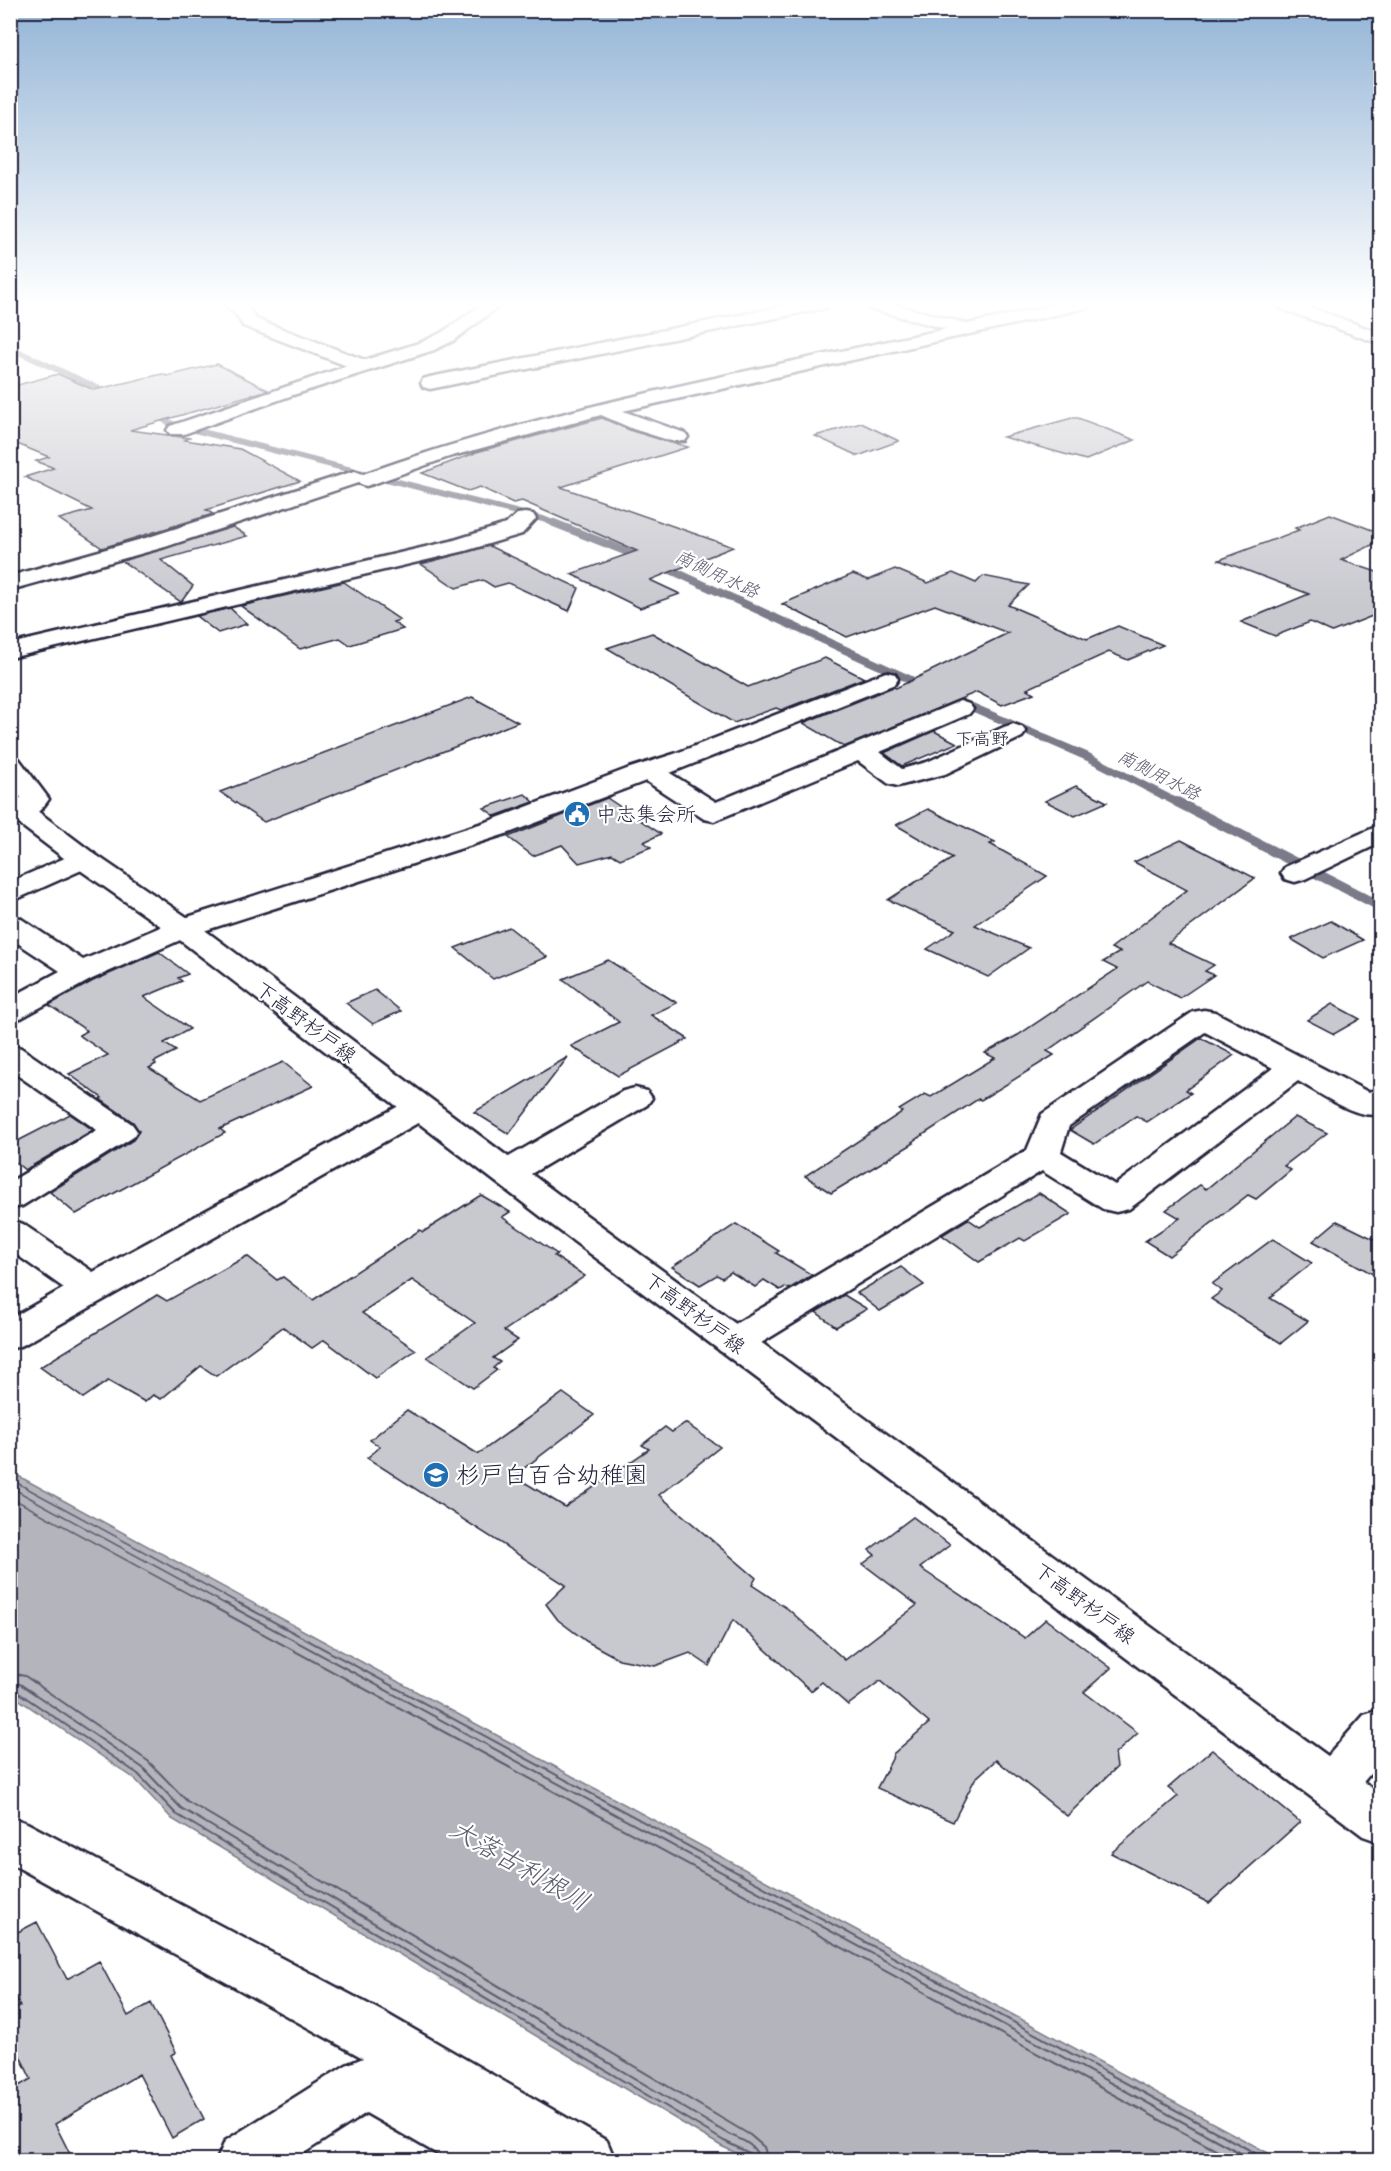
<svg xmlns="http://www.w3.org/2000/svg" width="1391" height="2171" font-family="Itim,'Klee One',sans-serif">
<rect width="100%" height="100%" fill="#fff"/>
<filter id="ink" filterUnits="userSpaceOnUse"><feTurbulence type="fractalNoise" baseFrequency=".0167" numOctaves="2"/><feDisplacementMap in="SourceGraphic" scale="12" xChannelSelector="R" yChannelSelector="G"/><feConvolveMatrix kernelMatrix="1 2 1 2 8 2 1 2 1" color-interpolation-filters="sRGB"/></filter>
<g filter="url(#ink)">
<!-- water -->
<path fill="#b4b4bc" stroke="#7a7a88" stroke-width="1.5" d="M10,1472H11L1281,2160H751L721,2146L172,1819L135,1779L11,1694Z"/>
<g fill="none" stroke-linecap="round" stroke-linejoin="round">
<!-- shore-far1 -->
<path stroke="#5c5c6f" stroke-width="1.5" d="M10,1479L242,1605
M10,1487L227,1605
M10,1497L209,1605"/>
<!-- shore -->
<path stroke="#5c5c6f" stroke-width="2" d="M206,1603L1234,2160
M225,1603L1253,2160
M239,1603L1268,2160
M10,1673L25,1676L148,1761L187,1801L750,2135L764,2147L768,2160
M10,1682L20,1684L143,1768L181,1808L728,2134C742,2140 756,2144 759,2160
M10,1690L16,1691L138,1774L176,1814L724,2141L749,2153L752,2160"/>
<!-- stream-far2 -->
<path stroke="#7a7a88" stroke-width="6" d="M10,348L111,394
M152,414L175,425L543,519L558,525"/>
<!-- stream-far1 -->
<path stroke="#7a7a88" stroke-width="8" d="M554,523L645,559
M660,565L924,686
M944,695L1088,757L1180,804"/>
<!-- stream -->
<path stroke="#7a7a88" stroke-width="10" d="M1177,802L1380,906"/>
</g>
<!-- building -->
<path fill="#c8c8cf" stroke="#22223b" stroke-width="1.5" d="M217,364L268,390L130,430L189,438L185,440L240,449L300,481L206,510L213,514L102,548L59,519L92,510L25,477L54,468L36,461L49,457L10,441V387L58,374L94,390L162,374L167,376Z
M602,418L632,431L688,447L561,487L733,547L650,580L680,594L640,608L571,574L637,551L522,501L513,503L480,487L468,491L422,473L475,453H473Z
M1072,418H1078L1135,440L1086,460L1003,437Z
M861,423L899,441L858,456L815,436Z
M1330,514L1380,533V541L1341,560L1380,573V613L1332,632L1310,622L1275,636L1241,622L1309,594L1219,560L1299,530L1295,528Z
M233,527L247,536L161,560L193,586L181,602L122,561Z
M489,546L579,588L569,611L508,583L494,587L483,580L456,588L421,564Z
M895,569L928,583L953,573L976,583L983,576L1029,585L1008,605L1087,639L1118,626L1163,645L1128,660L1109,652L1027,689L1034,693L1002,705L977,692L844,747L803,723L893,687L896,688L1008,633L935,605L847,637L782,604L853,574L868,580Z
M344,582L400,620L393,622L403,629L350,645L340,638L300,649L241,606Z
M230,608L247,624L218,633L196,616Z
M652,633L748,687L825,658L864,678L781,710L776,708L734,723L607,648Z
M472,697L518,722L264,822L220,792Z
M934,731L957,743L902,766L884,753Z
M1076,786L1107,802L1075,816L1045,801Z
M525,794L534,802L495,816L484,808Z
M607,798L661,834L644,842L651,847L620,859L612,854L579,863L562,845L533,856L508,837Z
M928,809L995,842L990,844L1047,876L975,925L1029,948L988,977L927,949L955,930L888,900L953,858L896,825Z
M1181,840L1255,878L1168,943L1214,965L1205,971L1214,975L1180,998L1147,981L1047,1051L1054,1055L981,1100L978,1099L912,1142L914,1143L831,1193L805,1176L902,1112L899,1110L925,1094L931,1097L995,1058L985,1053L1018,1035L1117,969L1103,962L1120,952L1111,948L1187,890L1134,862Z
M1331,921L1363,940L1323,958L1291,939Z
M509,927L547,957L493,979L455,948Z
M159,952L188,974L178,978L182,981L144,997L190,1029L164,1043L176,1051L154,1062L156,1064L149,1068L200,1100L283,1062L313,1086L220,1129L225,1133L76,1214L50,1192L133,1140L139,1131L133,1122L100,1099L102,1098L69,1074L108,1055L79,1035L87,1031L49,1005L93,981Z
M608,960L677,1003L651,1015L688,1039L618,1076L571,1046L619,1022L563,979Z
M375,990L401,1011L373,1024L346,1003Z
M1332,1004L1360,1019L1334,1034L1307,1020Z
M1201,1038L1234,1055L1186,1090L1191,1093L1147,1122L1136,1116L1094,1144L1070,1130Z
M568,1057L509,1134L474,1112Z
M70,1114L93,1130L25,1170L10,1158V1145Z
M1295,1117L1327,1133L1284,1166L1291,1170L1256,1199L1248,1195L1169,1256L1145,1241L1180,1218L1166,1210L1200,1185L1206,1189Z
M1039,1193L1071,1214L1025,1241L1020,1238L979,1262L942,1235L968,1219L980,1227Z
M481,1195L510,1212L502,1217L557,1254L554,1256L585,1276L504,1331L518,1340L493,1358L500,1362L493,1368L497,1370L473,1388L427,1357L475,1323L412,1280L362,1313L416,1350L375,1378L324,1340L312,1348L283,1327L216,1376L201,1366L161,1399L153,1395L145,1402L108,1381L83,1398L40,1367L157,1295L167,1301L247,1256L277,1280L283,1277L313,1300L420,1230L423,1232Z
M1337,1221L1380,1242V1278L1313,1241Z
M736,1224L779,1251L776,1253L812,1275L789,1289L785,1287L780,1290L764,1280L755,1287L731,1272L722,1278L717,1275L700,1285L672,1267Z
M1273,1239L1312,1263L1273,1294L1275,1295L1270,1298L1308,1321L1281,1343L1211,1299L1222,1291L1212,1284Z
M901,1267L924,1285L880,1311L857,1293Z
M844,1295L867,1309L836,1327L816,1312Z
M563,1393L594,1415L514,1476L565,1507L649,1449L642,1445L665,1427L672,1432L685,1423L720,1447L659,1495L756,1578L752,1585L788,1609L845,1660L917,1605L863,1564L875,1555L869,1550L913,1517L950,1545L920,1568L1025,1638L1046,1619L1111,1668L1084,1692L1138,1733L1115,1754L1117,1767L1067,1816L996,1760L975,1779L953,1822L877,1788L892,1759L893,1754L929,1723L880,1681L848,1705L822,1682L811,1691L733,1620L709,1666L690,1653L655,1666L619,1659L586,1641L558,1620L546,1604L566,1585L367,1458L380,1447L370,1440L407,1410L478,1454Z
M1212,1750L1300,1822L1209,1903L1111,1853L1178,1796L1168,1788Z
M37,1922L67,1979L99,1961L128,2016L151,2003L176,2052L171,2055L204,2119L172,2138L139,2074L55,2124L73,2160H10V2091L31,2079L10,2035V2011L20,2006L10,1987V1936Z"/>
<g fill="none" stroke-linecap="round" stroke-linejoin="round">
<!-- street casing -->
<g stroke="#22223b" stroke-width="5">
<path id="street" d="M224,304C239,304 249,304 256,319L365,360L422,342L441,333L483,304H502L453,341L434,350L293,395L184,434H170L167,430L170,426L347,366L243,326L238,317Z
M795,304H828L826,308L820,309L430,389L423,387L421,383L423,379L430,377Z
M866,304H893L968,324L1059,304H1090L1088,308L1082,309L623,411L685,433L688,437L685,441H671L633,429L601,415L449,457L373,484L366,486L358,483L165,547L10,590V576L149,537L348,473L355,471L363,474C552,407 750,371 946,329L868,308Z
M525,513L533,514L536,519L522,534L465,551L10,658V644L451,541L506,524L517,514Z
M886,672L895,674L898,679L895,684L670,773L716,802L960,701L969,704L973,709L969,714L880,752L902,769L927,762L1004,727L1013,724L1022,727L1026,732L1022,737L945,774L898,786L889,784L858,761L714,821L704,819L646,781L509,833L194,934L92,979L21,1018L10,1020V998L60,971L10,938V915L20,918L83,960L172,922L489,821L627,769L674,754Z
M10,757L19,759L49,799C40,812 26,827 10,815V809L21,798L10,784Z
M1380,825V843L1305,879L1295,882L1285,879L1281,873L1285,867Z
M83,850L93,853L97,859L93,865L10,902V882Z
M1204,1010L1215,1012L1368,1092L1380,1089V1114C1356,1120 1320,1093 1298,1081L1129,1209L1116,1212L1103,1209L1042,1171L748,1351L734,1355L720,1351L715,1342L720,1333L1027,1150L1042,1114L1193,1012ZM1205,1032L1273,1068L1115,1185L1061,1152L1069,1126Z
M10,1045L21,1048L132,1124L137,1131L132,1138L22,1206L10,1209V1182L97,1130L10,1070Z
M635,1088L647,1091L652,1098L647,1105L519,1181L507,1184L495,1181L490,1173L495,1165L623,1091Z
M420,1098L432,1101L437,1108L432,1115L23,1345L10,1349V1319L64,1288L10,1250V1220L23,1224L93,1272L408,1101Z
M1380,1710V1762L1349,1799L1332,1805L1315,1799L1308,1785L1315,1771L1364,1715Z
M10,1817L27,1823L387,2014L607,2141L615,2160H536L525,2154L527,2160H448L366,2113L293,2160H217L225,2141L346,2065L363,2058L10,1863Z"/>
</g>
<!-- secondary casing -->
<g stroke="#22223b" stroke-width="5">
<path id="secondary" d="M1277,304H1301L1380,333V344L1279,308Z
M10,796L20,798L93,853L194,922L574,1206L1380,1794V1842L1363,1836L1073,1618L909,1492L548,1222L172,934L73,865L10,817Z"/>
</g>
<!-- street -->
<use href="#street" fill="#fff" fill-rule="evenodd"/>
<!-- secondary -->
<use href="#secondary" fill="#fff" fill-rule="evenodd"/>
</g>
</g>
<!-- sky -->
<linearGradient id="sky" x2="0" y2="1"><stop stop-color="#93b4d6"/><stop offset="0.5" stop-color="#fff"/><stop offset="1" stop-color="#fff" stop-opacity="0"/></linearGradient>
<rect width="1391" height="608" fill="url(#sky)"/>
<!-- icons -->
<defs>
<g id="civic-disc" transform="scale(1.35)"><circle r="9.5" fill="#1f6fb2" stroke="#fff"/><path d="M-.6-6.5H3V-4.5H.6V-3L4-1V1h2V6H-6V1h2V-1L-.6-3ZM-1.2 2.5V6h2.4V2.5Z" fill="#fff"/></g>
<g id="school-disc" transform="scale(1.35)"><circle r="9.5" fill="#1f6fb2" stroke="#fff"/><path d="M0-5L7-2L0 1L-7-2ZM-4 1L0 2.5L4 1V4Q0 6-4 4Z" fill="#fff"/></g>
</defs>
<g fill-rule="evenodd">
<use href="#civic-disc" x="577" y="814"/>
<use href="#school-disc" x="436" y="1475"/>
</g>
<g text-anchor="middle" stroke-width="4.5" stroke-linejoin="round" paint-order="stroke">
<!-- far-water labels -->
<g font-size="18" font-style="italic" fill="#5c5c6f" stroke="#fff">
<text transform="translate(717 574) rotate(25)" y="6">南側用水路</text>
<text transform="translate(1159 775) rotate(27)" y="6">南側用水路</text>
</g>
<!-- far-quarter labels -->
<g font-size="18" fill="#22223b" stroke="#fff">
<text x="982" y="745">下高野</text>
</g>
<!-- poi labels -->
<g font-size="20" fill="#22223b" stroke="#fff" text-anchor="start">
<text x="596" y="821">中志集会所</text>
</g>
<!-- street labels -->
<g font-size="20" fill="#22223b" stroke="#fff">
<text transform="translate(306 1022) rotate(37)" y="7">下高野杉戸線</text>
<text transform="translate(695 1313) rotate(37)" y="7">下高野杉戸線</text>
<text transform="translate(1085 1603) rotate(37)" y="7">下高野杉戸線</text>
</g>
<!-- near-poi labels -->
<g font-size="24" fill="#22223b" stroke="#fff" text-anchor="start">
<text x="456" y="1483">杉戸白百合幼稚園</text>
</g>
<!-- near-water labels -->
<g font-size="26" font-style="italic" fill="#5c5c6f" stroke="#fff">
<text transform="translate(520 1865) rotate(30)" y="9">大落古利根川</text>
</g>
</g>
<!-- margin -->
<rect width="1391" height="2171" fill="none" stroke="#fff" stroke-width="36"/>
<rect x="18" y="18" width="1355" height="2135" fill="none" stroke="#22223b" stroke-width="2" filter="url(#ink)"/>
</svg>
